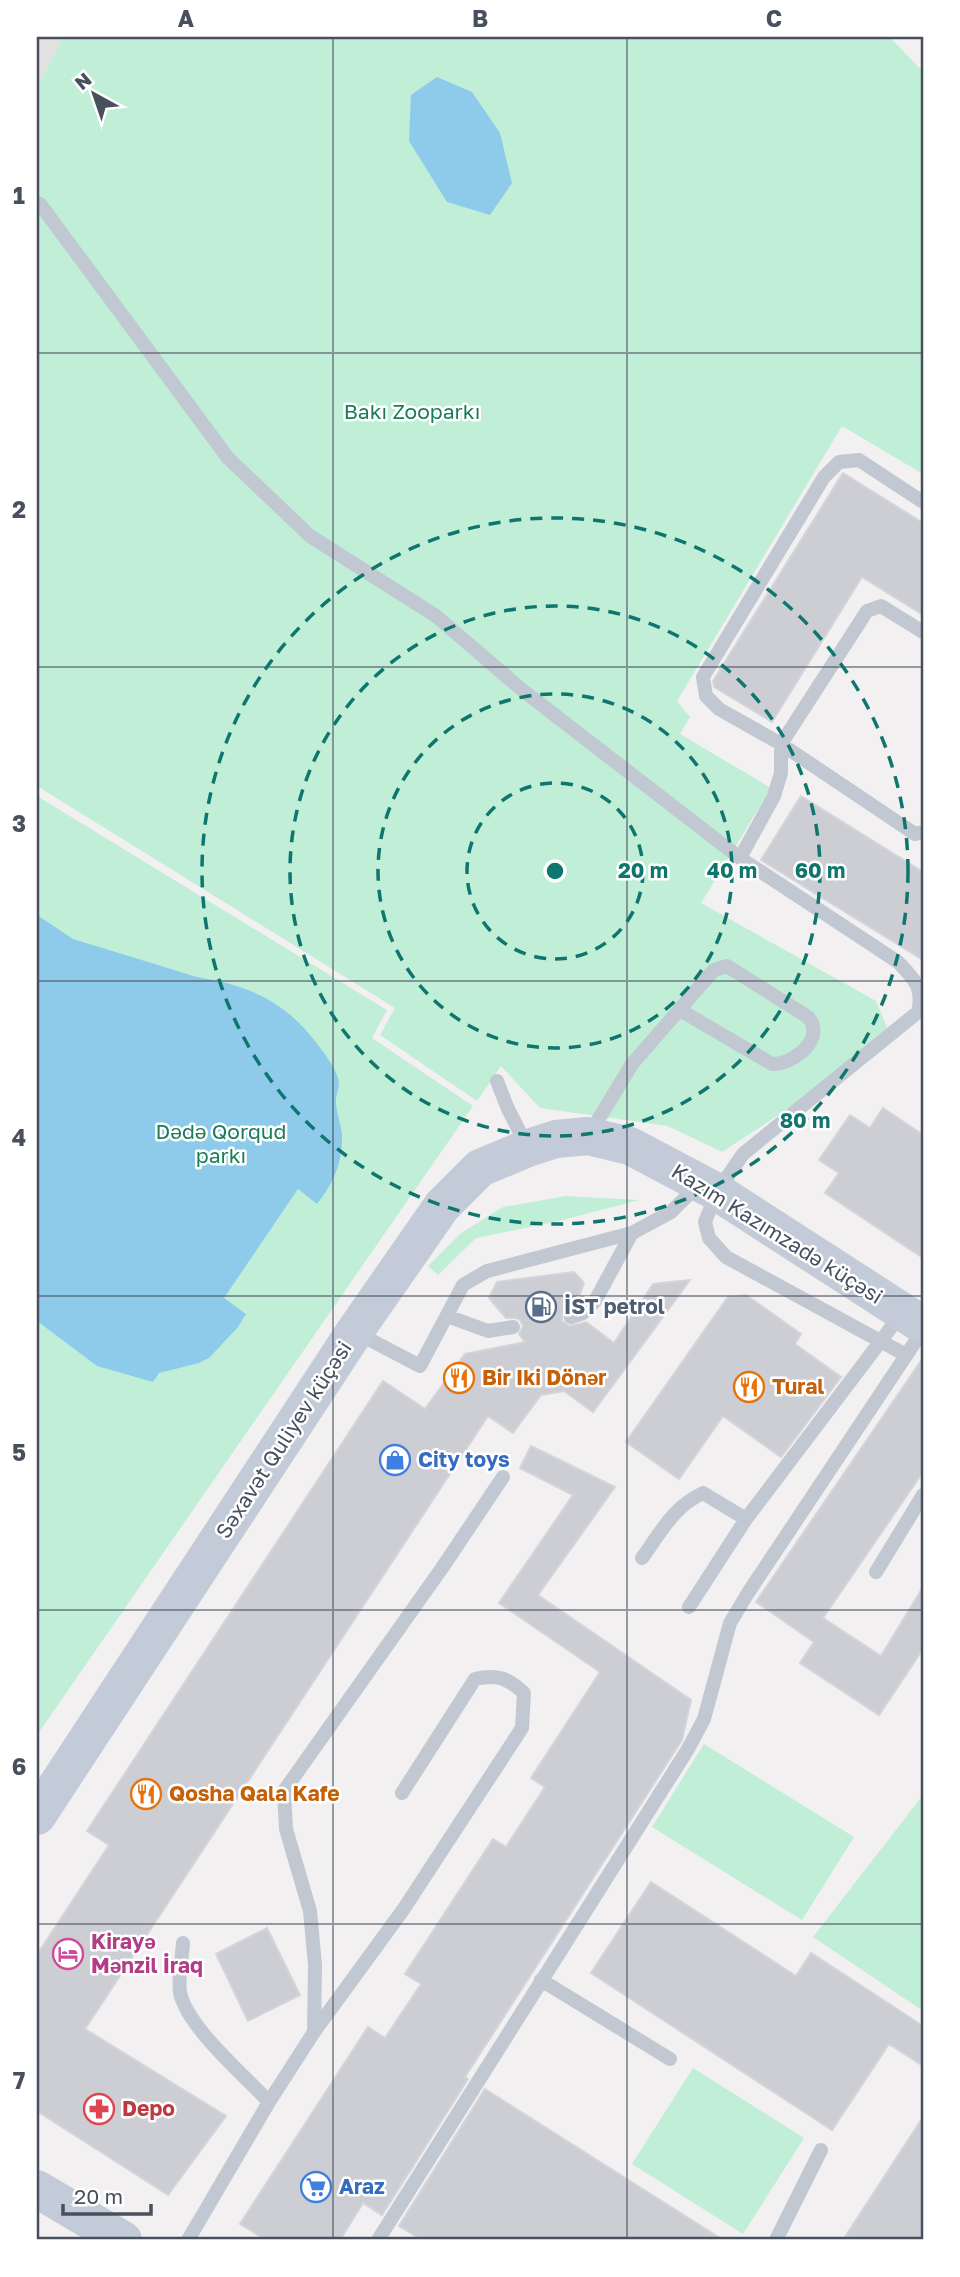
<svg xmlns="http://www.w3.org/2000/svg" width="960" height="2277" font-family="'Golos Text',sans-serif">
<rect width="100%" height="100%" fill="#f2f0f0"/>
<!-- education -->
<path fill="#e3e1e2" d="M37,37H63L37,88Z"/>
<!-- green -->
<path fill="#c0eed7" d="M63,37H890L923,72V474L842,426L677,701L690,717L680,734L771,788L701,903L876,1001L887,1027L858,1063L722,1152L668,1126L540,1108L501,1066L477,1101L380,1035L395,1008L37,786V88Z
M37,796L387,1010L372,1038L473,1106L37,1735Z
M566,1196L639,1200L563,1220L476,1238L438,1275L428,1266L461,1233L503,1207Z
M704,1744L854,1837L802,1920L652,1827Z
M923,1795V2011L813,1937Z
M693,2068L804,2138L743,2234L632,2164Z"/>
<!-- water -->
<path fill="#8ecbea" d="M437,77L472,92L500,133L512,183L490,215L447,202L409,141L411,95Z
M37,915L73,939L197,977C247,985 283,1000 315,1041C323,1052 334,1065 338,1078C341,1088 335,1094 336,1104C337,1114 341,1125 342,1135C343,1162 333,1184 317,1204L298,1189L224,1298L246,1314L238,1327L209,1358L199,1363L159,1373L153,1382L97,1366L37,1321Z"/>
<!-- building -->
<path fill="#cdced4" stroke="#d4d5db" stroke-width="2" d="M843,473L923,523V615L862,577L772,722L714,687L713,681Z
M801,796L923,872V960L761,860Z
M883,1108L923,1135V1258L825,1193L839,1173L819,1160L850,1115L870,1128Z
M574,1272L584,1283L576,1305L563,1311L562,1321L570,1326L586,1322L614,1343L653,1284L690,1280L593,1412L564,1391L541,1395L513,1433L488,1416L85,2029L226,2116L168,2195L37,2111V1955L109,1845L87,1831L383,1381L425,1409L465,1354L525,1342L519,1334L523,1326L520,1320L516,1318H506L489,1298L497,1282Z
M746,1295L801,1334L795,1344L841,1377L781,1457L723,1416L679,1479L626,1442L728,1297Z
M923,1358V1472L823,1618L881,1656L923,1587V1649L879,1715L800,1663L814,1642L756,1602Z
M531,1446L615,1487L538,1595L691,1700L682,1740L465,2077L468,2079L382,2215L363,2203L340,2240H266L240,2224L368,2027L385,2038L421,1984L405,1974L493,1839L506,1847L545,1787L531,1778L600,1672L499,1603L573,1495L520,1468Z
M651,1882L796,1976L811,1953L923,2026V2066L889,2044L832,2130L591,1973Z
M267,1928L300,1995L248,2021L216,1954Z
M485,2089L723,2240H422L399,2226Z
M923,2117V2240H843Z"/>
<g fill="none" stroke-linecap="round" stroke-linejoin="round">
<!-- service -->
<path stroke="#c1c8d1" stroke-width="14" d="M40,204L228,458L310,536L436,616L521,689L740,858
M923,502L859,460L839,462L824,477L703,677L706,696L719,709L781,744L915,834L923,832
M497,1081L508,1109L527,1146
M589,1135L632,1064L714,970L727,966L808,1017C810,1020 813,1023 813,1027C817,1046 789,1065 772,1064L680,1010
M447,1316L488,1331L513,1327
M571,1317L583,1313L595,1301L632,1233
M357,1333L420,1366L463,1285L487,1271L632,1233L671,1212L699,1184
M906,1355L726,1257L709,1238L705,1222L717,1192L743,1154L918,1012C924,987 914,979 898,962L740,858L774,796L781,773V744L867,611L881,606L923,632
M642,1558C661,1532 673,1507 703,1493L746,1519
M876,1572L923,1495
M689,1607L746,1519L902,1313
M183,1943C182,1958 178,1978 180,1992C186,2026 245,2076 269,2102
M541,1980L670,2059
M314,2032L315,1965L310,1911L286,1829L284,1791L442,1568L503,1477
M188,2240L269,2102L314,2032L403,1910L522,1728L524,1693C508,1678 497,1674 475,1679L402,1793
M378,2240L688,1749L704,1719L730,1623L748,1593L923,1330
M776,2240L821,2150"/>
<!-- secondary -->
<path stroke="#c3cbd8" stroke-width="38" d="M37,1816L355,1331L442,1206L480,1168L528,1148L556,1139L588,1136L630,1146L717,1192L923,1325
M37,2189L123,2240"/>
</g>
<!-- grid -->
<path fill="none" stroke="#48505d" stroke-width="2" stroke-opacity="0.55" d="M333,37V2240M627,37V2240M37,353H923M37,667H923M37,981H923M37,1296H923M37,1610H923M37,1924H923"/>
<!-- distance rings -->
<g fill="none" stroke="#0f766e" stroke-width="3.5" stroke-dasharray="12 9">
<circle cx="555" cy="871" r="88"/>
<circle cx="555" cy="871" r="177"/>
<circle cx="555" cy="871" r="265"/>
<circle cx="555" cy="871" r="353"/>
</g>
<!-- icons -->
<defs>
<g id="fuel-ring" transform="scale(1.575)"><circle r="9.5" fill="#fff" stroke="#5c6f8a" stroke-width="1.5"/><path d="M-5.5-6h7V0h2V4h1.3V-2.5L3-4.5l.8-.8L6-3V5H2.5V1h-1V6h-7ZM-4.2-4.7v3.2H.2V-4.7Z" fill="#5c6f8a"/></g>
<g id="restaurant-ring" transform="scale(1.575)"><circle r="9.5" fill="#fff" stroke="#e8710a" stroke-width="1.5"/><path d="M-5-6h1v4h1v-4h1v4h1v-4h1v5L-1.5 .5V6h-2V.5L-5-1ZM5-6V6H3V1.5H1.5Q1.5-4 5-6Z" fill="#e8710a"/></g>
<g id="shop-ring" transform="scale(1.575)"><circle r="9.5" fill="#fff" stroke="#3f7fe0" stroke-width="1.5"/><path d="M-5-2.5h2.3a2.7 3.5 0 0 1 5.4 0H5L5.5 6h-11ZM-1.5-2.5h3a1.5 2.3 0 0 0-3 0Z" fill="#3f7fe0"/></g>
<g id="hotel-ring" transform="scale(1.575)"><circle r="9.5" fill="#fff" stroke="#d1479c" stroke-width="1.5"/><path d="M-6-4.5h1.5V1H6V5H4.5V3h-9V5H-6ZM-4 0a1.8 1.8 0 1 1 3.6 0ZM.5 0V-2.5h3Q6-2.5 6 0Z" fill="#d1479c"/></g>
<g id="pharmacy-ring" transform="scale(1.575)"><circle r="9.5" fill="#fff" stroke="#e0444e" stroke-width="1.5"/><path d="M-2-6h4v4h4v4h-4v4h-4v-4h-4v-4h4Z" fill="#e0444e"/></g>
<g id="supermarket-ring" transform="scale(1.575)"><circle r="9.5" fill="#fff" stroke="#3f7fe0" stroke-width="1.5"/><path d="M-6-5.5h2.5l.6 2H6L4.5 2H-2.5L-4.4-4H-6ZM-1.5 3.2a1.3 1.3 0 1 0 .1 0ZM3 3.2a1.3 1.3 0 1 0 .1 0Z" fill="#3f7fe0"/></g>
</defs>
<g fill-rule="evenodd">
<use href="#fuel-ring" x="541" y="1307"/>
<use href="#restaurant-ring" x="459" y="1378"/>
<use href="#restaurant-ring" x="749" y="1387"/>
<use href="#shop-ring" x="395" y="1460"/>
<use href="#restaurant-ring" x="146" y="1794"/>
<use href="#hotel-ring" x="68" y="1954"/>
<use href="#pharmacy-ring" x="99" y="2109"/>
<use href="#supermarket-ring" x="316" y="2187"/>
</g>
<g text-anchor="middle" stroke-width="5" stroke-linejoin="round" paint-order="stroke">
<!-- park labels -->
<g font-size="21" fill="#1a7d58" stroke="#fff">
<text x="412" y="419">Bakı Zooparkı</text>
<text x="221" y="1139">Dədə Qorqud<tspan x="221" dy="24">parkı</tspan></text>
</g>
<!-- street labels -->
<g font-size="21" fill="#48505d" stroke="#fff">
<text transform="translate(777 1234) rotate(32)" y="7">Kazım Kazımzadə küçəsi</text>
<text transform="translate(284 1440) rotate(-57)" y="7">Səxavət Quliyev küçəsi</text>
</g>
<!-- service labels -->
<g font-size="21" font-weight="bold" fill="#4e5e75" stroke="#fff" text-anchor="start">
<text x="564" y="1314">İST petrol</text>
</g>
<!-- food labels -->
<g font-size="21" font-weight="bold" fill="#c56008" stroke="#fff" text-anchor="start">
<text x="482" y="1385">Bir Iki Dönər</text>
<text x="772" y="1394">Tural</text>
<text x="169" y="1801">Qosha Qala Kafe</text>
</g>
<!-- shop labels -->
<g font-size="21" font-weight="bold" fill="#366cbe" stroke="#fff" text-anchor="start">
<text x="418" y="1467">City toys</text>
<text x="339" y="2194">Araz</text>
</g>
<!-- hotel labels -->
<g font-size="21" font-weight="bold" fill="#b23c85" stroke="#fff" text-anchor="start">
<text x="91" y="1949">Kirayə<tspan x="91" dy="24">Mənzil İraq</tspan></text>
</g>
<!-- health labels -->
<g font-size="21" font-weight="bold" fill="#be3a42" stroke="#fff" text-anchor="start">
<text x="122" y="2116">Depo</text>
</g>
</g>
<circle cx="555" cy="871" r="10" fill="#0f766e" stroke="#fff" stroke-width="3.5"/>
<g font-size="21" text-anchor="middle" font-weight="bold" fill="#0f766e" stroke="#fff" stroke-width="5" stroke-linejoin="round" paint-order="stroke">
<text x="643" y="878">20 m</text>
<text x="732" y="878">40 m</text>
<text x="820" y="878">60 m</text>
<text x="805" y="1128">80 m</text>
</g>
<!-- border -->
<rect width="960" height="2277" fill="none" stroke="#ffffff" stroke-width="77"/>
<!-- north arrow -->
<g transform="translate(94 94) rotate(320)" stroke="#ffffff" stroke-width="5" paint-order="stroke">
<path d="M0-5L12 26L0 18L-12 26Z" fill="#48505d"/>
<text y="-10" font-size="19" font-weight="bold" text-anchor="middle" fill="#48505d">N</text>
</g>
<!-- scale -->
<path d="M63 2204v10h88v-10" fill="none" stroke="#48505d" stroke-width="3.5"/>
<text x="74" y="2204" font-size="21" fill="#48505d" stroke="#ffffff" stroke-width="5" paint-order="stroke">20 m</text>
<rect x="38" y="38" width="884" height="2200" fill="none" stroke="#48505d" stroke-width="2.5"/>
<g font-size="23" text-anchor="middle" font-weight="bold" fill="#48505d">
<text x="186" y="27">A</text>
<text x="480" y="27">B</text>
<text x="774" y="27">C</text>
<text x="19" y="204">1</text>
<text x="19" y="518">2</text>
<text x="19" y="832">3</text>
<text x="19" y="1146">4</text>
<text x="19" y="1461">5</text>
<text x="19" y="1775">6</text>
<text x="19" y="2089">7</text>
</g>
</svg>
